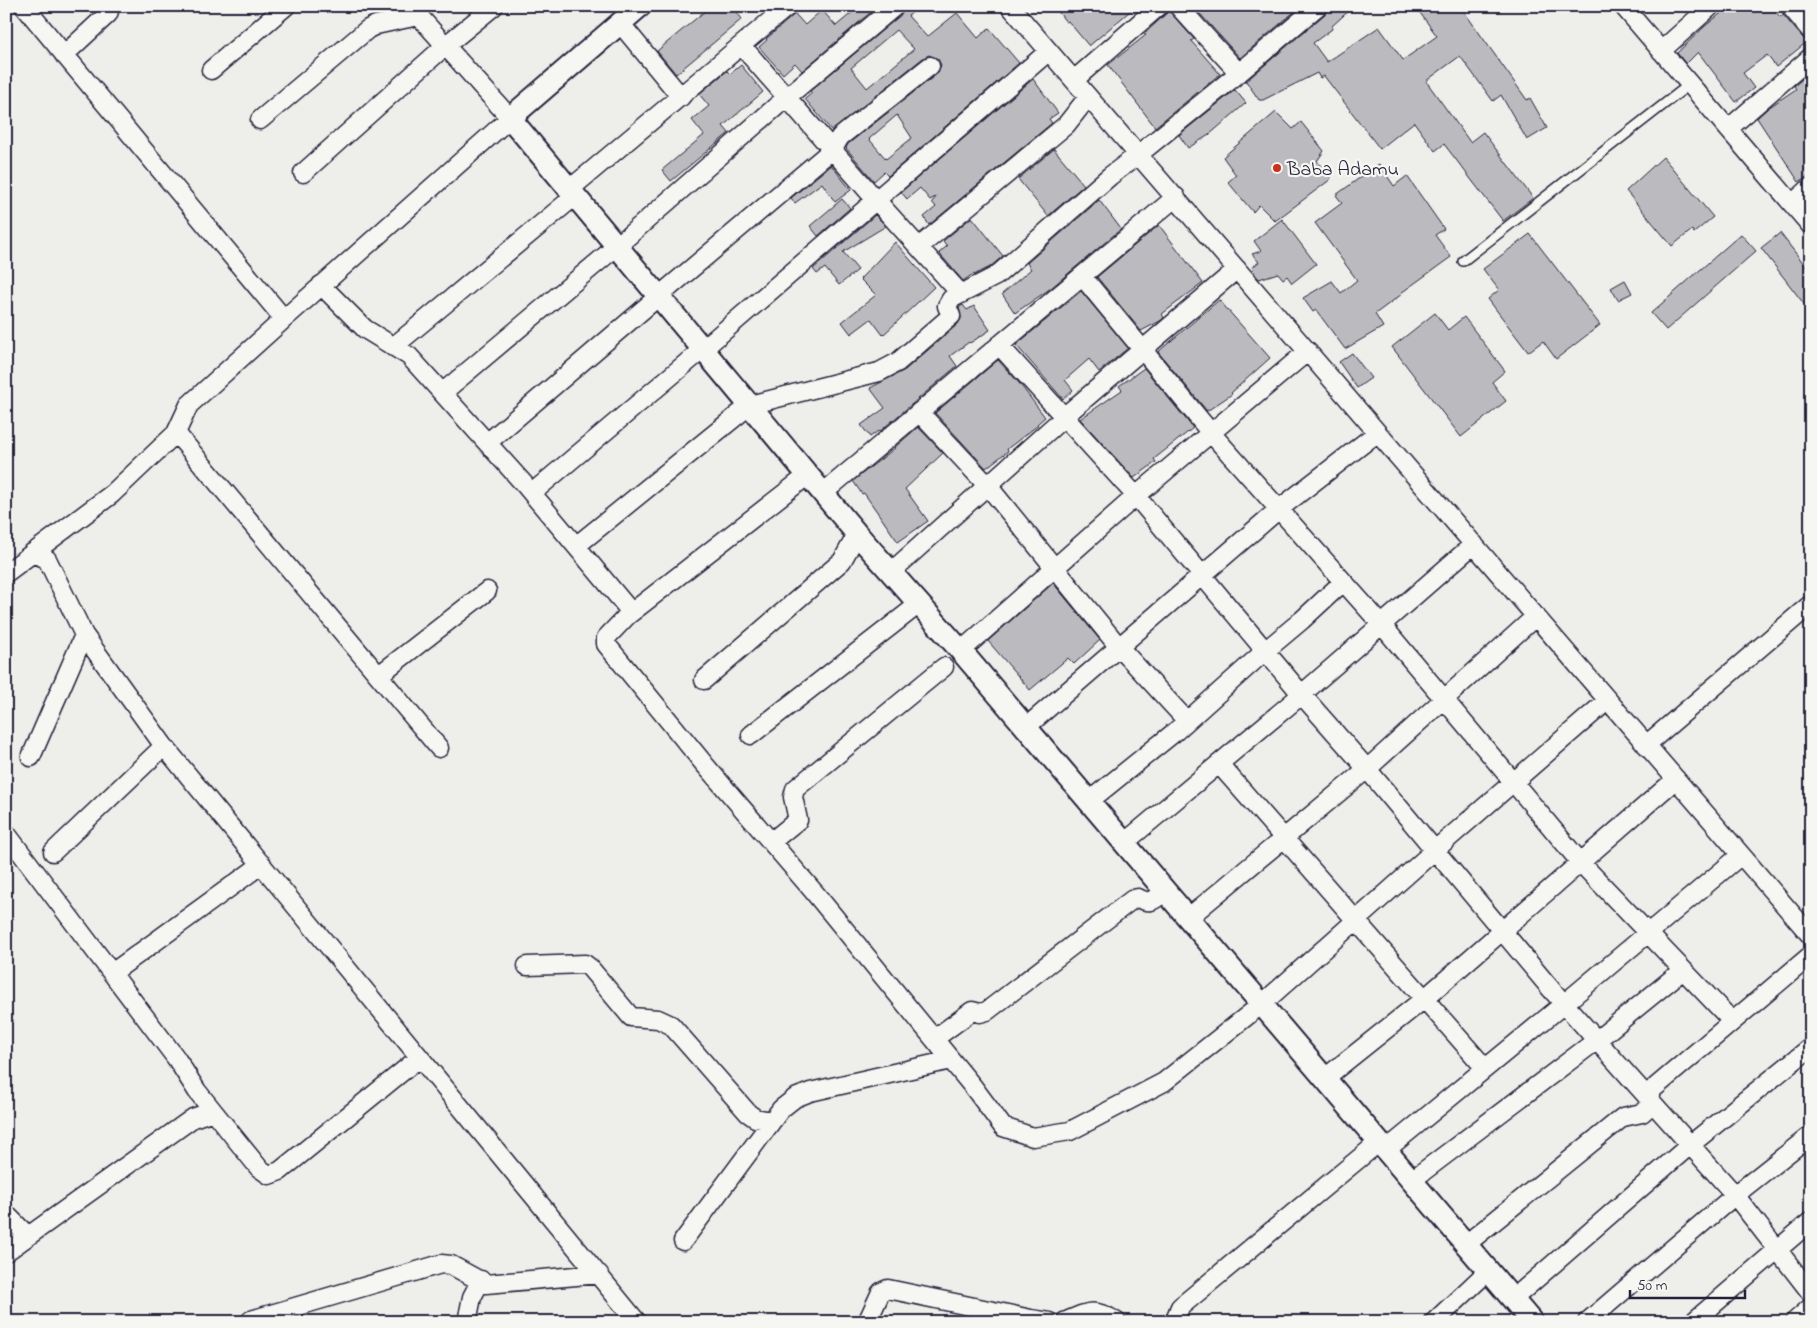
<svg xmlns="http://www.w3.org/2000/svg" width="1817" height="1328" font-family="'Indie Flower',sans-serif">
<rect width="100%" height="100%" fill="#eeeeeb"/>
<filter id="ink" filterUnits="userSpaceOnUse"><feTurbulence type="fractalNoise" baseFrequency=".02" numOctaves="2"/><feDisplacementMap in="SourceGraphic" scale="10" xChannelSelector="R" yChannelSelector="G"/><feConvolveMatrix kernelMatrix="1 2 1 2 8 2 1 2 1" color-interpolation-filters="sRGB"/></filter>
<g filter="url(#ink)">
<!-- building -->
<path fill="#bbbbbf" stroke="#22223b" fill-rule="evenodd" d="M711,6H732L742,19L676,74L657,51Z
M860,6H878L802,71L795,63L783,74L759,47L767,40L766,39L795,14L805,25L822,10L836,26Z
M905,6H920L908,16L927,37L957,13L978,38L989,28L1019,63L888,176L884,172L874,181L846,148L848,144L937,74L941,65L938,59L929,55L923,58L832,131L805,99L812,93L810,91L902,14ZM896,30L914,49L867,88L851,68ZM897,115L912,138L886,159L869,139Z
M1054,6H1136L1089,46L1068,21L1066,22Z
M1193,6H1301L1240,58Z
M1328,6H1354L1332,26V29L1313,43L1327,62L1379,27L1403,60L1437,36L1415,6H1460L1527,100L1530,98L1547,128L1527,140L1501,95L1493,101L1460,56L1426,81L1470,142L1483,132L1533,198L1503,221L1444,144L1435,151L1414,122L1380,149L1324,76L1320,78L1317,73L1263,100H1259L1246,81L1325,14Z
M1730,6H1771L1780,17L1783,15L1803,38L1808,41L1776,67L1767,55L1743,73L1754,88L1736,102L1698,52L1686,64L1677,53L1704,27Z
M1169,11L1194,39L1191,41L1220,74L1155,127L1108,65L1146,35L1144,34Z
M741,65L763,92L723,126L729,133L671,181L662,170L704,135L692,120L709,106L699,94L727,71L730,74Z
M1811,72V174L1799,182L1757,118L1768,108L1796,89L1794,86Z
M1033,79L1058,113L1049,119L1052,123L929,225L924,217L936,207L932,202L937,196L930,200L920,188L907,199L901,192Z
M1235,90L1246,103L1209,135L1188,148L1179,135Z
M1276,112L1293,129L1301,122L1324,151L1317,161L1331,179L1275,221L1259,205L1253,212L1228,182L1236,175L1223,157Z
M1054,149L1084,185L1048,216L1018,179Z
M1663,157L1713,217L1694,233L1692,230L1672,246L1626,191Z
M1379,164L1394,186L1407,176L1444,229L1435,235L1451,257L1401,293L1402,294L1375,314L1383,327L1345,349L1316,310L1313,312L1303,298L1332,281L1341,293L1357,280L1315,223L1342,203L1336,195Z
M831,165L851,190L835,202L822,183L795,203L791,198Z
M842,199L850,208L818,236L810,226Z
M1099,200L1121,229L1051,288L1015,313L1002,294L1031,269L1027,263Z
M875,215L886,226L843,252L858,270L839,285L825,268L817,274L813,269Z
M972,217L1003,256L990,267L974,275L973,274L963,281L939,253L947,246L943,241Z
M1282,219L1316,264L1292,283L1287,276L1283,279L1278,273L1259,279L1255,274L1252,267L1259,262L1252,254L1261,251L1254,241Z
M1159,225L1203,283L1162,314L1164,318L1160,321L1141,331L1097,277Z
M1780,233L1811,273V313L1761,248Z
M1530,234L1600,325L1556,359L1543,341L1528,352L1488,299L1499,290L1483,269Z
M1741,234L1756,251L1666,330L1651,313Z
M895,242L934,287L883,335L871,319L851,334L842,322L876,295L860,279Z
M1625,280L1632,293L1618,300L1611,288Z
M1081,291L1128,348L1099,372L1089,359L1065,380L1073,390L1063,399L1016,345Z
M1219,300L1270,358L1231,393L1232,394L1207,411L1158,352Z
M963,305L967,310L974,306L990,330L970,343L969,342L950,356L957,366L879,432L878,431L870,437L861,425L885,408L870,388L905,370L958,324L961,318L959,307Z
M1435,313L1448,330L1464,317L1505,371L1492,382L1506,401L1461,437L1392,347Z
M1352,353L1371,378L1357,388L1339,362Z
M998,360L1019,383L1045,417L1037,424L1038,425L1007,449L1008,451L986,468L935,413Z
M1144,368L1193,428L1154,459L1156,462L1134,478L1080,419L1122,390L1119,386Z
M918,427L943,453L905,489L928,521L898,542L864,493L862,494L853,481L895,448H894Z
M1053,583L1100,640L1074,664L1068,658L1030,690L988,641Z"/>
<g fill="none" stroke-linecap="round" stroke-linejoin="round">
<!-- service casing -->
<g stroke="#22223b" stroke-width="12">
<path id="service" d="M1463,261L1690,84"/>
</g>
<!-- minor casing -->
<g stroke="#22223b" stroke-width="21">
<path id="minor" d="M24,6L284,319L510,118L410,6
M1010,6L1811,936
M1178,6L1239,73
M1623,6L1811,226
M1790,6L1811,31
M620,23L681,97
M742,46L876,200L961,294
M1661,51L1711,6
M64,55L108,14L109,11L107,6
M211,70L286,6
M1074,80L1159,6
M260,120L368,29L376,25L418,16
M1728,129L1811,57
M303,173L445,46L494,6
M570,189L788,6
M1792,204L1811,187
M919,247L1066,125L1088,97
M1082,276L1211,433L1382,625L1581,863L1732,1021
M321,285L365,329L409,356L525,485L631,612
M999,345L1136,496L1302,695L1367,769L1550,988L1735,1195L1811,1293
M393,347L575,196
M442,393L617,246L787,97L895,6
M919,412L988,486L1119,647L1187,721
M176,433L439,748
M487,443L659,296L833,149L840,137L930,66
M808,475L627,616L606,638V644L705,765L814,892L974,1088L1003,1127L1033,1137L1070,1131L1164,1082L1262,1004L1435,850L1608,700
M532,493L703,349L1049,51
M823,493L1176,197
M576,546L750,405L879,372L898,362L951,316L947,306L951,299L996,276L1110,176L1139,154L1239,73L1318,6
M32,553L47,559L84,635L164,746L637,1322
M891,572L1073,409L1237,269
M6,573L112,494L176,433L189,405L284,319
M961,651L1136,496L1308,351
M379,675L487,591
M704,680L842,561L857,534
M1025,728L1279,509L1377,433
M751,735L919,604
M1646,745L1811,604
M31,757L84,635
M1219,764L1485,1068
M1088,802L1176,731L1265,651L1302,620L1343,582
M6,833L176,1058L197,1091L259,1168L269,1175L280,1171L419,1058
M771,842L798,820L793,797L795,789L944,667
M1124,843L1294,701L1474,544
M53,852L164,746
M1188,918L1367,769L1536,616
M527,966L585,964L590,968L631,1017L658,1019L671,1025L748,1113L755,1118L772,1121
M112,973L262,864
M934,1039L972,1011L980,1013L987,1011L1133,899L1138,898C1152,905 1154,900 1165,891
M1325,1078L1424,999L1676,779
M1646,1095L1811,955
M1386,1150L1565,1003L1741,855
M1412,1180L1597,1040L1683,970
M6,1214L28,1236
M683,1241L781,1109L795,1098L810,1092L951,1060
M1465,1245L1623,1117L1642,1113L1653,1103
M6,1252L193,1118L213,1111
M1513,1299L1690,1145L1811,1047
M251,1320L441,1264L451,1265L486,1284L599,1274
M467,1322L472,1297L481,1280
M866,1322L869,1318L881,1292L888,1289L1031,1319L1050,1322
M1064,1322C1088,1312 1094,1307 1117,1322
M1174,1322L1180,1307L1379,1142
M1434,1322L1488,1271
M1587,1322L1735,1195L1811,1135
M1693,1322L1811,1221
M1794,1322L1811,1307"/>
</g>
<!-- tertiary casing -->
<g stroke="#22223b" stroke-width="25">
<path id="tertiary" d="M640,6L510,118L857,534L961,651L1532,1322"/>
</g>
<!-- service -->
<use href="#service" stroke="#f6f6f2" stroke-width="9"/>
<!-- minor -->
<use href="#minor" stroke="#f6f6f2" stroke-width="18"/>
<!-- tertiary -->
<use href="#tertiary" stroke="#f6f6f2" stroke-width="21"/>
</g>
</g>
<!-- markers -->
<circle fill="#c8321e" stroke="#f6f6f2" stroke-width="2" cx="1277" cy="168" r="5"/>
<g text-anchor="middle" stroke-width="4.5" stroke-linejoin="round" paint-order="stroke">
<!-- poi labels -->
<g font-size="20" fill="#22223b" stroke="#f6f6f2" text-anchor="start">
<text x="1287" y="175">Baba Adamu</text>
</g>
</g>
<!-- margin -->
<rect width="1817" height="1328" fill="none" stroke="#f6f6f2" stroke-width="25"/>
<rect x="12" y="12" width="1792" height="1303" fill="none" stroke="#22223b" stroke-width="2" filter="url(#ink)"/>
<!-- scale -->
<path d="M1630 1290v8h115v-8" fill="none" stroke="#22223b" stroke-width="2.5"/>
<text x="1637" y="1290" font-size="15" fill="#22223b" stroke="#f6f6f2" stroke-width="4" paint-order="stroke">50 m</text>
</svg>
